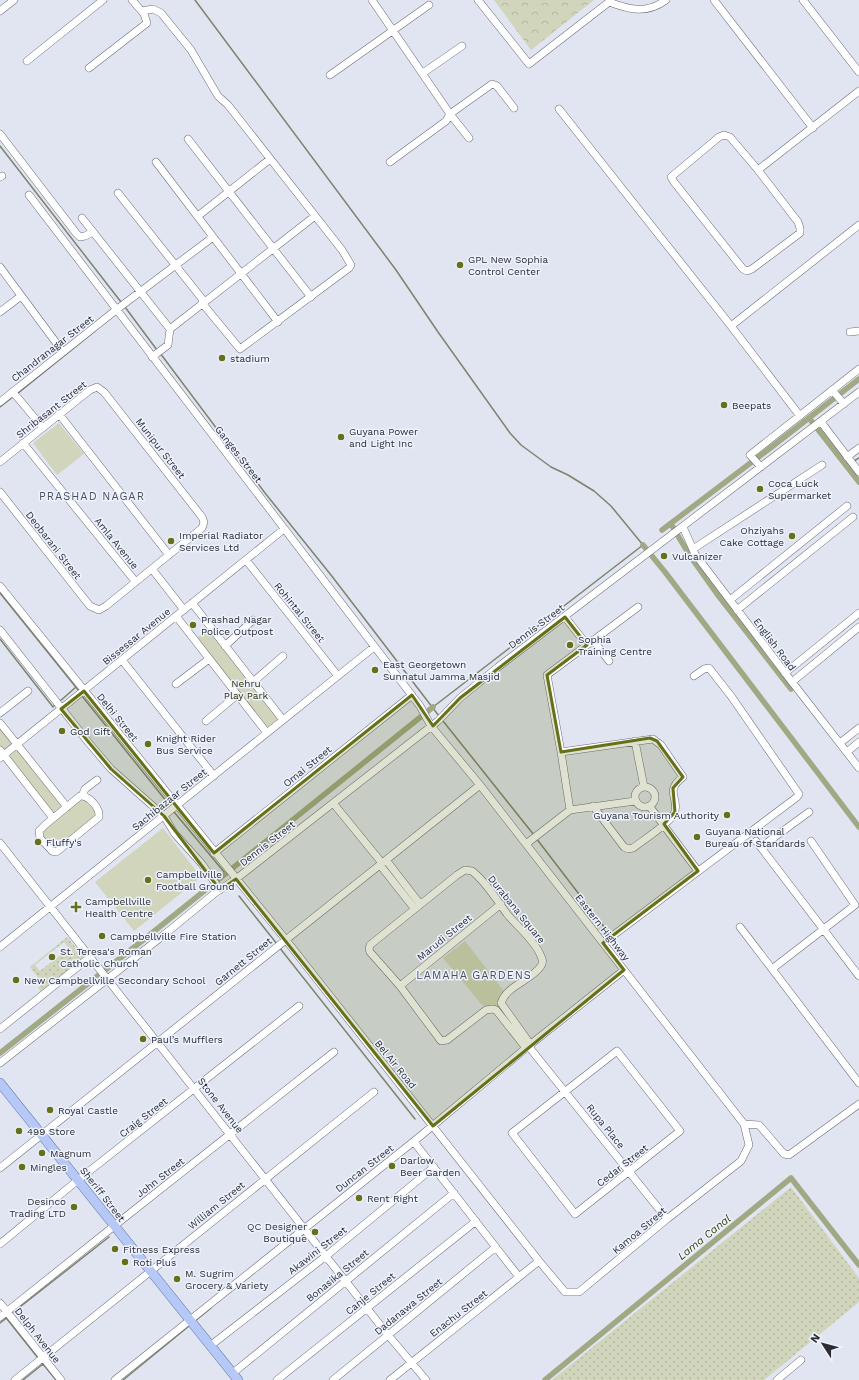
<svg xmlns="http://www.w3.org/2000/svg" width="859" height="1380" font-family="'Work Sans',sans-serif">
<defs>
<pattern id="grass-dots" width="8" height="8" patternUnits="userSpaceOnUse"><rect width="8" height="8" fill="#d0d5bc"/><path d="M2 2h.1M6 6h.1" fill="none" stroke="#b3b7a2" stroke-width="1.8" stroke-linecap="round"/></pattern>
<pattern id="forest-crowns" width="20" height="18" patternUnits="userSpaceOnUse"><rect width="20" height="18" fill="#d0d5bc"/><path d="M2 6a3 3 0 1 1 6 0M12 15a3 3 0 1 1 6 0" fill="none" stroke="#b3b7a2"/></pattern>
</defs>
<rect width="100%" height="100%" fill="#e0e5f1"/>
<!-- grass -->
<path fill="url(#grass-dots)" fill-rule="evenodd" d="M67,937L85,959L42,993L38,988L43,984L30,967ZM64,942L69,948L40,971L35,965Z
M791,1187L859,1278V1302L764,1380H552Z"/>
<!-- forest -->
<path fill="url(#forest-crowns)" d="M494,0H594L531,50Z"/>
<!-- park -->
<path fill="#d0d5bc" d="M59,423L84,454L57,475L33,443Z
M210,627L283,720L267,733L194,640Z
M0,726L67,810L82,799C90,801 93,808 96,815L57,849L51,847L42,832L57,818L0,747Z
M163,828L201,877L134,931L95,882Z
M465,941L503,990L500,1004L529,1044L494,1008L482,1005L443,958Z"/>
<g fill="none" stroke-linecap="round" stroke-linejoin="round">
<!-- stream -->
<path stroke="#7e836b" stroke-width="1.5" d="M195,0L396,270L438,332L510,433L521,445L551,467L568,475L594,491L611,506L643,545L433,707
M0,146L121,302
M125,307L157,350
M160,353L265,493L331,575L439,716
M17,394L95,331
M0,407L14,396
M854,461L859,458
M0,593L79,691
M0,639L53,707L56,704
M82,696L171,807
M59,702L76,687
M443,721L534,835
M174,812L225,873
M536,838L608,932
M239,896L277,944
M279,947L415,1119
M284,1249L303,1235
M11,1314L109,1237
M7,1319L38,1358
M195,1321L211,1308
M0,1323L8,1317
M23,1380L43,1364L56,1380
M123,1380L189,1326"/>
<!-- canal -->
<path stroke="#a1a884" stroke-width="5.5" d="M809,418L859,482
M671,524L690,556L717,594L791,689
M662,530L773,446L859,379
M643,545L665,572L859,827
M0,1053L147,937L433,707
M545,1380L791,1178L859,1265"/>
<!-- minor casing -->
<g stroke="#686c77" stroke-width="8">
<path id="minor" d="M372,0L450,114L446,121L390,162
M478,0L529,64L609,2C630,10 647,14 666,0
M714,0L813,128
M803,0L859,72
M0,11L14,0
M142,11L153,9L161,13L191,50L218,96L228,105L342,250L351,265L349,268L240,349L202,303
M27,61L103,0
M89,68L147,23L144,14L132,0
M423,73L462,46
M330,75L429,5
M559,109L731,326
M0,134L76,233L80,237L85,236L93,232
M724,135L730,137L758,170L798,222L800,228V233L752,269L747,271L743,269L674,182L671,177L719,137Z
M469,138L450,114L492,84L497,86L514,108
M188,139L311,297
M156,162L278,322
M758,170L859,91
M0,177L2,176
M118,193L203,300V303
M198,216L270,159
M82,218L170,329L168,345L152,357
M0,267L63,352
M0,312L21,296
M170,329L315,216
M850,332L859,331
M832,390L844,404
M12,392L18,398L43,428
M0,402L116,310L213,237
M59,414L169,555
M800,416L731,326L859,225
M821,422L859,472
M23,443L135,581
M847,457L859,448
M0,462L90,390L97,387L104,392L202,517L204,522L202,528L106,606L99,610L90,606L86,601L0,492
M761,467L750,455L859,369
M683,527L695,554L792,682L859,768
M693,549L822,465
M246,560L338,676
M152,569L184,610
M0,586L286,940L539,1261L565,1292H579L667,1219L741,1161L749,1145L744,1124L480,785L431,726L420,706L29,195
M730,600L847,506
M192,603L283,720
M737,610L853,517
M176,616L267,733
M565,617L587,645
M0,630L88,742L111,769L164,816L175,834L202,864L220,890
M593,640L609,661
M225,646L253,620
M122,660L214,776
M785,673L859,613
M253,682L283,656
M792,682L859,627
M176,684L209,659
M0,713L28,691
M206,721L237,695
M0,723L67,807
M635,741L644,787
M840,743L859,728
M0,750L53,818
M561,752L653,739L661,745L683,777C663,792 681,799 674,814C670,823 642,841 633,848L628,849L624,847L593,806
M847,752L859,742
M0,758L284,529
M635 797a10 10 0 1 1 20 0a10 10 0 1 1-20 0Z
M80,796H84C91,799 100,808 99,817L59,850L56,852L52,851L40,838L39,831L45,825Z
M82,796L85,789L97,780
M333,803L382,863
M650,807L698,871
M570,810L635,801
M756,841L859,976
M0,843L388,1335L426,1380
M526,844L570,810L561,752L547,675L638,607
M761,847L809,812
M214,853L412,695
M386,860L420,904
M380,865L414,908
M740,927L859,1083
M603,943L797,797L799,794L731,696L709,668L704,669L694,676
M0,947L374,647
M772,969L855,905L811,841
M400,986L501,904
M0,1029L90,957
M529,1047L667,1219
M526,1048L496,1010L492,1009L486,1010L447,1040L441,1041L400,986L370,952L369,949L370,945L457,875L465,870L472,871C486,882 496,899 507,914C518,927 533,939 540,954C542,958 544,962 541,966C531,981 507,985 501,1003L531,1045
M617,1051L680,1131L575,1214L512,1133Z
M0,1063L165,934L215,893L236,879L438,721L460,698L498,667L859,392
M744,1124L759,1125L784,1154L789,1155L859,1104
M414,1142L519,1277
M0,1168L480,785
M0,1244L78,1180L299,1006
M0,1303L61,1380
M0,1317L114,1226L334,1052
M210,1346L326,1256L434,1167
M233,1373L454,1193
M15,1380L374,1092
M115,1380L418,1138L526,1048L624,970
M277,1380L476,1221
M333,1380L496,1247
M390,1380L539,1261
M777,1380L801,1360"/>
</g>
<!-- major casing -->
<g stroke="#667aae" stroke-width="10">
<path id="major" d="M0,1083L238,1380"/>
</g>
<!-- minor -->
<use href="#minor" stroke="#fff" stroke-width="7"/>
<!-- major -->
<use href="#major" stroke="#b6c8f6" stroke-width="9"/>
</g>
<!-- marked area -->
<path fill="#667018" fill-opacity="0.2" stroke="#667018" stroke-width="3" stroke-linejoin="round" d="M565,617L587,645L547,675L561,752L650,738L657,741L683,777L673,788L675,812L664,824L698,871L603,943L624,970L433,1126L236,879L220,890L164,816L111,769L61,709L84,691L214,853L412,695L433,726L460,698Z"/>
<!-- markers -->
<g fill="#667018" stroke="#edf2fe" stroke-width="1.5">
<circle cx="460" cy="265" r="4"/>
<circle cx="222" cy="358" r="4"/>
<circle cx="724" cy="405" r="4"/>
<circle cx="341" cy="437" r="4"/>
<circle cx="760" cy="489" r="4"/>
<circle cx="792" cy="536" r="4"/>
<circle cx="171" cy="541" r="4"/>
<circle cx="664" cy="556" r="4"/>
<circle cx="193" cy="625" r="4"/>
<circle cx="570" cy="645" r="4"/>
<circle cx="375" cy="670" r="4"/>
<circle cx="62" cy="731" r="4"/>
<circle cx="148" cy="744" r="4"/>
<circle cx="727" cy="815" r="4"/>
<circle cx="697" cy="837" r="4"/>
<circle cx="38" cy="842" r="4"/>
<circle cx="148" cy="880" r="4"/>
<path d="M74 901h4v4h4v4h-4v4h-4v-4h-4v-4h4z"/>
<circle cx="102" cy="936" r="4"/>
<circle cx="52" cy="957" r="4"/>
<circle cx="16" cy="980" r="4"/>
<circle cx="143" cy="1039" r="4"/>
<circle cx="50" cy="1110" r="4"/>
<circle cx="19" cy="1131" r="4"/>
<circle cx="42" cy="1153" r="4"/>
<circle cx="392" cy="1166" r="4"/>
<circle cx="22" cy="1167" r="4"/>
<circle cx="359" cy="1198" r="4"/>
<circle cx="74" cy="1207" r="4"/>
<circle cx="315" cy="1232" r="4"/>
<circle cx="115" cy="1249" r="4"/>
<circle cx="125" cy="1262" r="4"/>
<circle cx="177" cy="1279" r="4"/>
</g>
<g text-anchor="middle" stroke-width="3" stroke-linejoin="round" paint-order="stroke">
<!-- poi labels -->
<g font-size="10" fill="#2b2d32" stroke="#edf2fe" text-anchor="start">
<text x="468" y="263">GPL New Sophia<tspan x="468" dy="12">Control Center</tspan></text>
<text x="230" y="362">stadium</text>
<text x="732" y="409">Beepats</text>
<text x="349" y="435">Guyana Power<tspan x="349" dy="12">and Light Inc</tspan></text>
<text x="768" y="487">Coca Luck<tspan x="768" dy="12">Supermarket</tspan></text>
<text x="784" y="534" text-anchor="end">Ohziyahs<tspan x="784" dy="12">Cake Cottage</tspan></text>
<text x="179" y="539">Imperial Radiator<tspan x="179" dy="12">Services Ltd</tspan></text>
<text x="672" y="560">Vulcanizer</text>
<text x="201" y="623">Prashad Nagar<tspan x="201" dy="12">Police Outpost</tspan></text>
<text x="578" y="643">Sophia<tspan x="578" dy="12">Training Centre</tspan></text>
<text x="383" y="668">East Georgetown<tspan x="383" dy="12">Sunnatul Jamma Masjid</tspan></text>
<text x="70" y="735">God Gift</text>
<text x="156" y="742">Knight Rider<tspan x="156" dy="12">Bus Service</tspan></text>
<text x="719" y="819" text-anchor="end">Guyana Tourism Authority</text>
<text x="705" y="835">Guyana National<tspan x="705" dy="12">Bureau of Standards</tspan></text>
<text x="46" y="846">Fluffy's</text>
<text x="156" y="878">Campbellville<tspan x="156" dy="12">Football Ground</tspan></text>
<text x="85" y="905">Campbellville<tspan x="85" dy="12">Health Centre</tspan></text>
<text x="110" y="940">Campbellville Fire Station</text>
<text x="60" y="955">St. Teresa's Roman<tspan x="60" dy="12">Catholic Church</tspan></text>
<text x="24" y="984">New Campbellville Secondary School</text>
<text x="151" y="1043">Paul’s Mufflers</text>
<text x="58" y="1114">Royal Castle</text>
<text x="27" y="1135">499 Store</text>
<text x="50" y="1157">Magnum</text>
<text x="400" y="1164">Darlow<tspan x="400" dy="12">Beer Garden</tspan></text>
<text x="30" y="1171">Mingles</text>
<text x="367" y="1202">Rent Right</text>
<text x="66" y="1205" text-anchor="end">Desinco<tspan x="66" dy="12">Trading LTD</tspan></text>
<text x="307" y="1230" text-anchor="end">QC Designer<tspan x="307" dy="12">Boutique</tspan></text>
<text x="123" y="1253">Fitness Express</text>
<text x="133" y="1266">Roti Plus</text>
<text x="185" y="1277">M. Sugrim<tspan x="185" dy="12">Grocery &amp; Variety</tspan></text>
</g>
<!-- street labels -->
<g font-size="10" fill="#2b2d32" stroke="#edf2fe">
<text transform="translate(52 348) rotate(-38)" y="4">Chandranagar Street</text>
<text transform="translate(51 409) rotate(-38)" y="4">Shribasant Street</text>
<text transform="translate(161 448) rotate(52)" y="4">Munipur Street</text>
<text transform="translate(239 454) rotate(52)" y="4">Ganges Street</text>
<text transform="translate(117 543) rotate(51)" y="4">Amla Avenue</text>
<text transform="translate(54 545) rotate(52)" y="4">Deobarani Street</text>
<text transform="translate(300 612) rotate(51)" y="4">Rohintal Street</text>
<text transform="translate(536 626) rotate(-37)" y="4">Dennis Street</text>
<text transform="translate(136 636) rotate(-39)" y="4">Bissessar Avenue</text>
<text transform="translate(775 644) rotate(53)" y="4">English Road</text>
<text transform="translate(118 717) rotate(51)" y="4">Delhi Street</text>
<text transform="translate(307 766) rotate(-39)" y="4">Omai Street</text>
<text transform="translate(169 799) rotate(-39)" y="4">Sachibazaar Street</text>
<text transform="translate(267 843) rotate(-38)" y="4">Dennis Street</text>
<text transform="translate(517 909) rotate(51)" y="4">Durabana Square</text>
<text transform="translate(603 927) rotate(52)" y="4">Eastern Highway</text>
<text transform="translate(444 937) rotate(-39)" y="4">Marudi Street</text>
<text transform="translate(243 961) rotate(-39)" y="4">Garnett Street</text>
<text transform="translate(396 1064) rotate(51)" y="4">Bel Air Road</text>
<text transform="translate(221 1105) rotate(52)" y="4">Stone Avenue</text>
<text transform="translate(143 1117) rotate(-38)" y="4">Craig Street</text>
<text transform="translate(606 1126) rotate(51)" y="4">Rupa Place</text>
<text transform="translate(622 1165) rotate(-38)" y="4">Cedar Street</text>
<text transform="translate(364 1168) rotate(-38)" y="4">Duncan Street</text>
<text transform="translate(160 1177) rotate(-38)" y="4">John Street</text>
<text transform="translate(103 1194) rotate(52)" y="4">Sheriff Street</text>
<text transform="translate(216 1205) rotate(-39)" y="4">William Street</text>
<text transform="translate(639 1230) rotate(-40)" y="4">Kamoa Street</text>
<text transform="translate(317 1250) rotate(-38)" y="4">Akawini Street</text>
<text transform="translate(337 1275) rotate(-39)" y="4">Bonasika Street</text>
<text transform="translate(370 1293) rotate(-39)" y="4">Canje Street</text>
<text transform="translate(408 1306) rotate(-39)" y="4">Dadanawa Street</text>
<text transform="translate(458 1313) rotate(-38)" y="4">Enachu Street</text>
<text transform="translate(38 1335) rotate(52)" y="4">Delph Avenue</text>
</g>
<!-- park labels -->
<g font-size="10" fill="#2d3204" stroke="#edf2fe">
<text x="246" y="687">Nehru<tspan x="246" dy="12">Play Park</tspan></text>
</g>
<!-- neighbourhood labels -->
<g font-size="11" letter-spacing="1" fill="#4b5059" stroke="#edf2fe">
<text x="92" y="500">PRASHAD NAGAR</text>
<text x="474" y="979">LAMAHA GARDENS</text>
</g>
<!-- water labels -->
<g font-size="11" font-style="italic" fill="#3c4303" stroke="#edf2fe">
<text transform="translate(704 1237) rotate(-39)" y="4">Lama Canal</text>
</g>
</g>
<!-- north arrow -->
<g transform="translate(823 1344) rotate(306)" stroke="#edf2fe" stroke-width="3" paint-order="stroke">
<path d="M0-3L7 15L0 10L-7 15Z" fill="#2b2d32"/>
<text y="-6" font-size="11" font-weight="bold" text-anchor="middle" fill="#2b2d32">N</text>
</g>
</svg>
